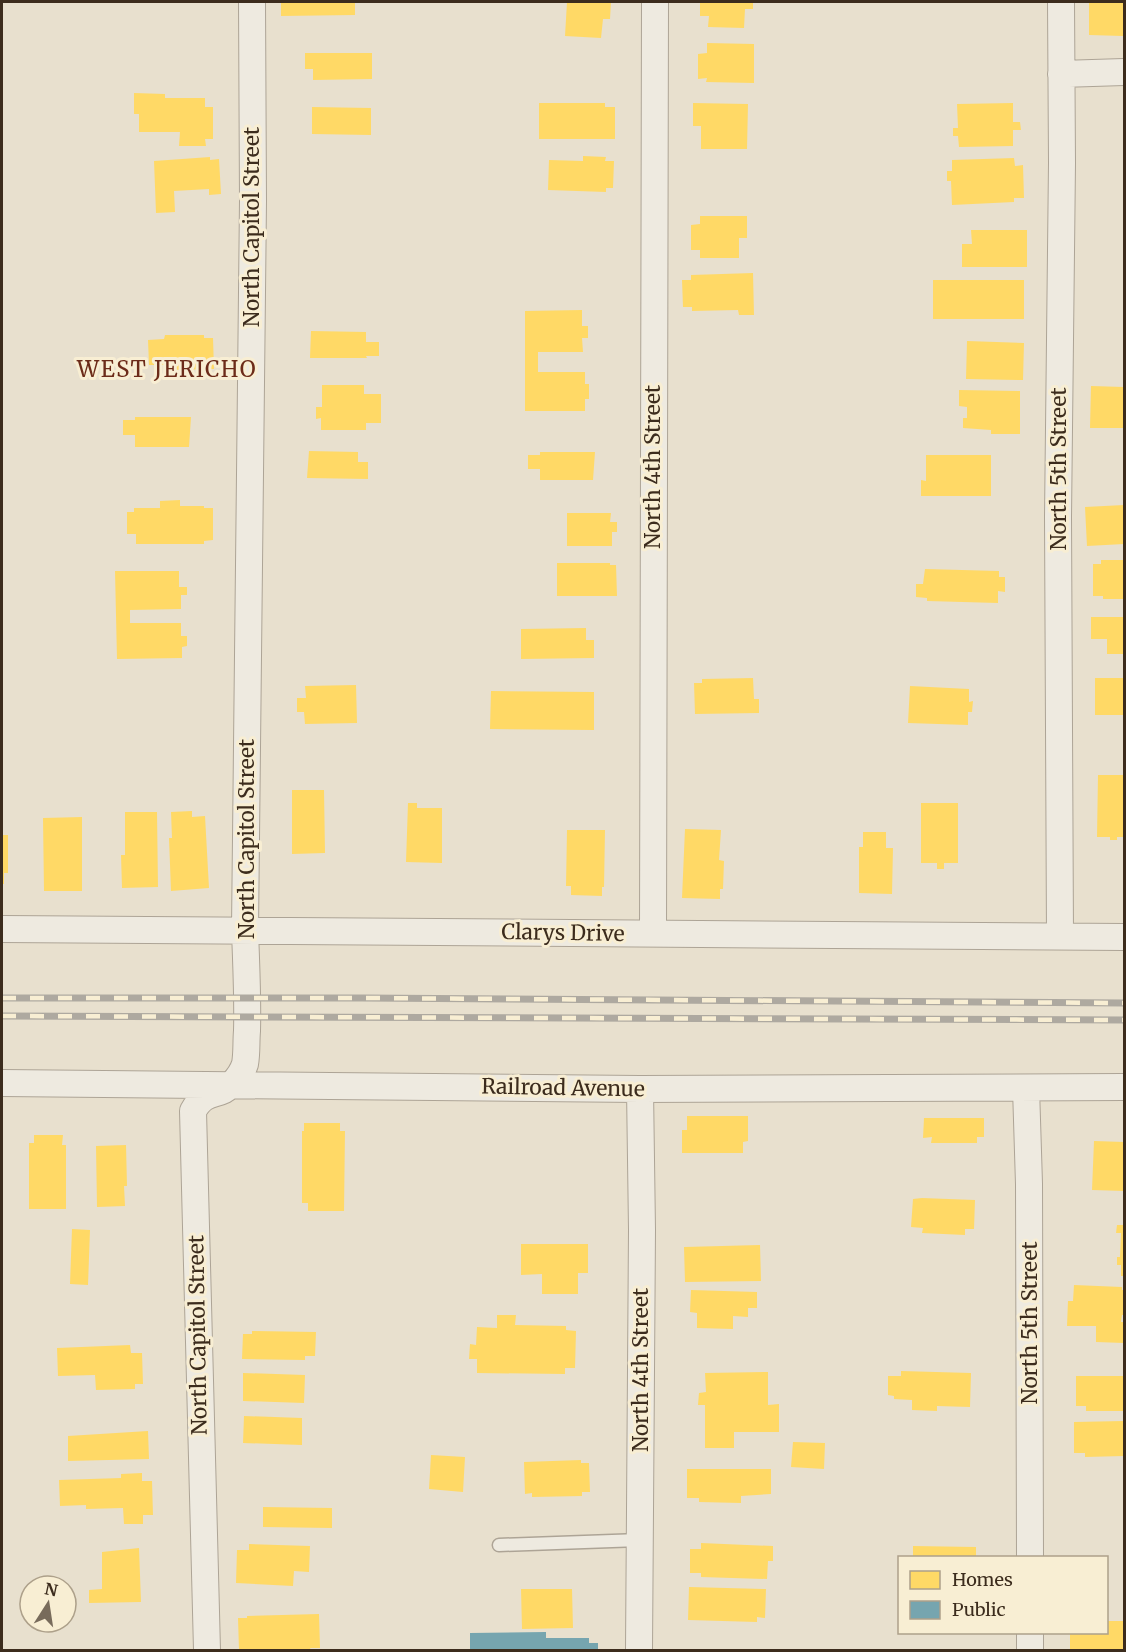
<svg xmlns="http://www.w3.org/2000/svg" width="1126" height="1652" font-family="Merriweather,serif">
<rect width="100%" height="100%" fill="#e8e0ce"/>
<!-- homes -->
<path fill="#ffd966" d="M281,2H355V15L281,16Z
M567,2H611L610,19H603L601,38L565,36Z
M700,2H753V9H745L744,28L708,27L709,16H700Z
M1089,2H1124L1123,36L1089,35Z
M707,43L754,44V83L706,82L707,78L698,79V54L707,53Z
M305,53H372V79L313,80V69H305Z
M134,93L165,94V98H205V107H213V139H205L206,146H179L180,132H139V114H134Z
M539,103H605V107H615V139H539Z
M693,103L748,104L747,149H701V126H693Z
M1013,103V122H1020L1021,130H1013V146L959,147L958,136H953V128H958L957,104Z
M312,107L371,108V135L312,134Z
M583,156L606,157L605,161H614L613,188H606V192L548,190L549,160L583,161Z
M210,157V160L219,159L221,194L209,195V189L174,191L175,212L156,213L154,161Z
M1014,158L1015,166L1023,165L1024,198H1014V202L952,205L951,181H947V171H952V160Z
M700,216H747V238H739V258H700V250H691V225L700,224Z
M971,230H1027V267H962V244H972Z
M753,273L754,315H739L738,310L692,311V307H683L682,280H691V275Z
M933,280H1024V319H933Z
M582,310V326H588V338H582L583,352H538V372H585V384H589V399H585V411H525V311Z
M311,331L366,332V342H379V356H366L367,358H310Z
M165,335H204V338H213L214,369L168,370V365H149L148,340L164,339Z
M967,341L1024,343L1023,380L966,379Z
M322,385H364V394H381V423H366V430H321V418L316,419V407H322Z
M1091,386L1124,387V428H1090Z
M959,390L1020,391V434H991V430L963,428V418H967V407L959,406Z
M135,417H191L189,447H135V435H123V420H135Z
M309,451L358,452V462H368V479L307,478Z
M540,452H595L593,480H540V469H528V455H540Z
M926,455H991V496H921V480L926,481Z
M180,500V506H204V508H213V540L204,541V544H136V534H127V512H134V508H160V501Z
M1124,505V544L1087,546L1085,507Z
M567,513H611L610,522H617V532H612V546H567Z
M1101,560H1124V599H1103V596H1093V564H1101Z
M557,563H610V565H616L617,596H557Z
M925,569L999,571V577H1005V592L998,591V603L927,601V598L916,597V584H923Z
M115,571H179V587H187V595H181V609L130,610V623H181V636H187V646L182,647V658L117,659Z
M1091,617H1124V654H1107V639H1091Z
M586,628V640H594V658L521,659V629Z
M753,678L754,699H759V713L695,714L694,683H702V679Z
M1095,678H1124V715H1095Z
M356,685L357,723L305,724L304,712H297V698H306L305,686Z
M910,686L969,689V702L973,701L972,712H968V725L908,723Z
M491,691L594,692V730L490,729Z
M1098,775H1124V837H1117V840H1110V837H1097Z
M292,790H324L325,853L292,854Z
M408,803H417V808H442V863L406,862Z
M921,803H958V863H944V869H937V863H921Z
M192,811V817L205,816L209,888L171,891L169,838H172L171,812Z
M125,812H157L158,887L122,888L121,855H125Z
M82,817V891H44L43,818Z
M685,829L721,830L719,860L724,861L723,889H720V899L682,898Z
M567,830H605L604,887H602V896L571,895V886H566Z
M863,832H886V848H893L892,894L859,893V847H863Z
M2,835H8V873H4V884H2Z
M687,1116H748V1141L743,1142V1153H682V1130H687Z
M924,1118H984V1137H977V1143H931L932,1137L923,1138Z
M304,1123H340V1131H345L344,1211H308V1203H302V1131H304Z
M34,1135H63L62,1145H66V1209H29V1143H34Z
M1094,1141L1124,1142V1191L1092,1190Z
M126,1145L127,1186H124L125,1206L97,1207L96,1146Z
M922,1198L975,1200L974,1229H965V1235L922,1233L923,1228L911,1227L913,1199Z
M1117,1225H1124V1276H1121V1265H1117V1257H1120L1121,1233H1116Z
M72,1229L90,1230L88,1285L70,1284Z
M521,1244H588V1273H578V1294H542V1274L521,1275Z
M760,1245L761,1281L685,1282L684,1247Z
M1074,1285L1122,1287V1290H1124V1315H1122L1121,1322H1124V1343L1096,1342V1326H1067L1068,1301H1073Z
M691,1290L757,1292V1308H748V1317L733,1316V1329L697,1328V1313L690,1312Z
M497,1315H516L515,1325L566,1326V1330L576,1331L575,1368H565V1374L477,1373V1359H469L470,1344L476,1345L477,1327L497,1328Z
M252,1331L316,1332L315,1356H305V1360L242,1359L243,1334H252Z
M130,1345L131,1353H142L143,1384H135V1389L96,1390L95,1375L58,1376L57,1348Z
M901,1371L971,1373L970,1407L937,1406V1411L912,1410V1400L894,1399V1396L888,1395V1376H901Z
M768,1372V1405L779,1404V1432H734V1448H705V1405H698L699,1393L706,1392L705,1373Z
M243,1373L305,1375L304,1403L243,1401Z
M1076,1376H1124V1411H1086V1406H1076Z
M244,1416L302,1418V1445L243,1443Z
M1124,1421V1456L1085,1457V1453H1074V1422Z
M148,1431L149,1459L68,1461V1436Z
M793,1442L825,1443L824,1469L791,1467Z
M431,1455L465,1457L463,1492L429,1489Z
M581,1460V1463H589L590,1492H582V1496L532,1497V1493L525,1494L524,1462Z
M687,1469H771V1494L741,1496V1503L699,1502V1498H687Z
M142,1473V1481H152L153,1515H143V1524H124L123,1508L86,1509V1505L60,1506L59,1480L121,1478V1474Z
M263,1507L332,1508V1528L263,1527Z
M701,1543L773,1546V1561H768L767,1579L701,1577V1573H690V1549H701Z
M249,1544L310,1546L309,1572L294,1571L293,1586L236,1583L237,1550H249Z
M913,1546L976,1547V1558H913Z
M139,1548L141,1602L89,1603V1590L102,1589V1552Z
M689,1587L766,1589L765,1618L757,1617V1622L688,1620Z
M521,1589H572L573,1628L522,1629Z
M319,1614L320,1648H310L311,1650H239L238,1618H247V1616Z
M1106,1621H1124V1650H1070V1632H1106Z"/>
<!-- public -->
<path fill="#76a5af" d="M546,1632V1638H589V1643H598V1650H470V1633Z"/>
<g fill="none" stroke-linecap="round" stroke-linejoin="round">
<!-- service casing -->
<g stroke="#ada496" stroke-width="15">
<path id="service" d="M499,1545L640,1540"/>
</g>
<!-- minor casing -->
<g stroke="#ada496" stroke-width="28">
<path id="minor" d="M1061,74L1124,72
M2,929L1124,937
M653,933L655,2
M1060,936L1058,517L1062,163L1061,2
M2,1083L640,1089L1124,1087
M1026,1088L1029,1184L1030,1558
M207,1650L193,1111C206,1087 219,1099 233,1083C238,1078 243,1070 245,1064C247,1053 246,1042 247,1031C248,997 246,963 245,929L253,201L252,2
M639,1650L642,1230L640,1089
M1030,1650V1632"/>
</g>
<!-- service -->
<use href="#service" stroke="#eeeae0" stroke-width="12"/>
<!-- minor -->
<use href="#minor" stroke="#eeeae0" stroke-width="26"/>
<!-- rail casing -->
<g stroke="#aea9a0" stroke-width="7">
<path id="rail" d="M2,998H362L1124,1003
M2,1016L1124,1020"/>
</g>
<!-- rail -->
<use href="#rail" stroke="#f8eed3" stroke-width="4.5" stroke-dasharray="14" stroke-linecap="butt"/>
</g>
<g text-anchor="middle" stroke-width="6" stroke-linejoin="round" paint-order="stroke">
<!-- street labels -->
<g font-size="21" fill="#3c2c1d" stroke="#f8eed3">
<text transform="translate(252 227) rotate(-90)" y="7">North Capitol Street</text>
<text transform="translate(653 467) rotate(-90)" y="7">North 4th Street</text>
<text transform="translate(1059 469) rotate(-90)" y="7">North 5th Street</text>
<text transform="translate(247 839) rotate(-90)" y="7">North Capitol Street</text>
<text transform="translate(563 933) rotate(1)" y="7">Clarys Drive</text>
<text transform="translate(563 1088) rotate(1)" y="7">Railroad Avenue</text>
<text transform="translate(1030 1323) rotate(-90)" y="7">North 5th Street</text>
<text transform="translate(198 1335) rotate(-91)" y="7">North Capitol Street</text>
<text transform="translate(641 1370) rotate(-90)" y="7">North 4th Street</text>
</g>
<!-- neighbourhood labels -->
<g font-size="22" letter-spacing="1.5" fill="#6c2b19" stroke="#f8eed3">
<text x="167" y="377">WEST JERICHO</text>
</g>
</g>
<!-- border -->
<rect width="1126" height="1652" fill="none" stroke="#3c2c1d" stroke-width="6"/>
<!-- legend -->
<rect x="898" y="1556" width="210" height="78" fill="#f8eed3" stroke="#ada08a" stroke-width="1.5"/>
<rect x="910" y="1571" width="30" height="18" fill="#ffd966" stroke="#ada08a" stroke-width="1.5"/>
<text x="952" y="1586" font-size="18" fill="#3c2c1d">Homes</text>
<rect x="910" y="1601" width="30" height="18" fill="#76a5af" stroke="#ada08a" stroke-width="1.5"/>
<text x="952" y="1616" font-size="18" fill="#3c2c1d">Public</text>
<!-- north arrow -->
<g transform="translate(48 1604) rotate(12)"><circle r="28" fill="#f8eed3" stroke="#ada08a" stroke-width="1.5"/>
<path d="M0-4.5L10 22L0 15L-10 22Z" fill="#786b5b"/>
<text y="-9" font-size="16" font-weight="bold" text-anchor="middle" fill="#3c2c1d">N</text>
</g>
</svg>
